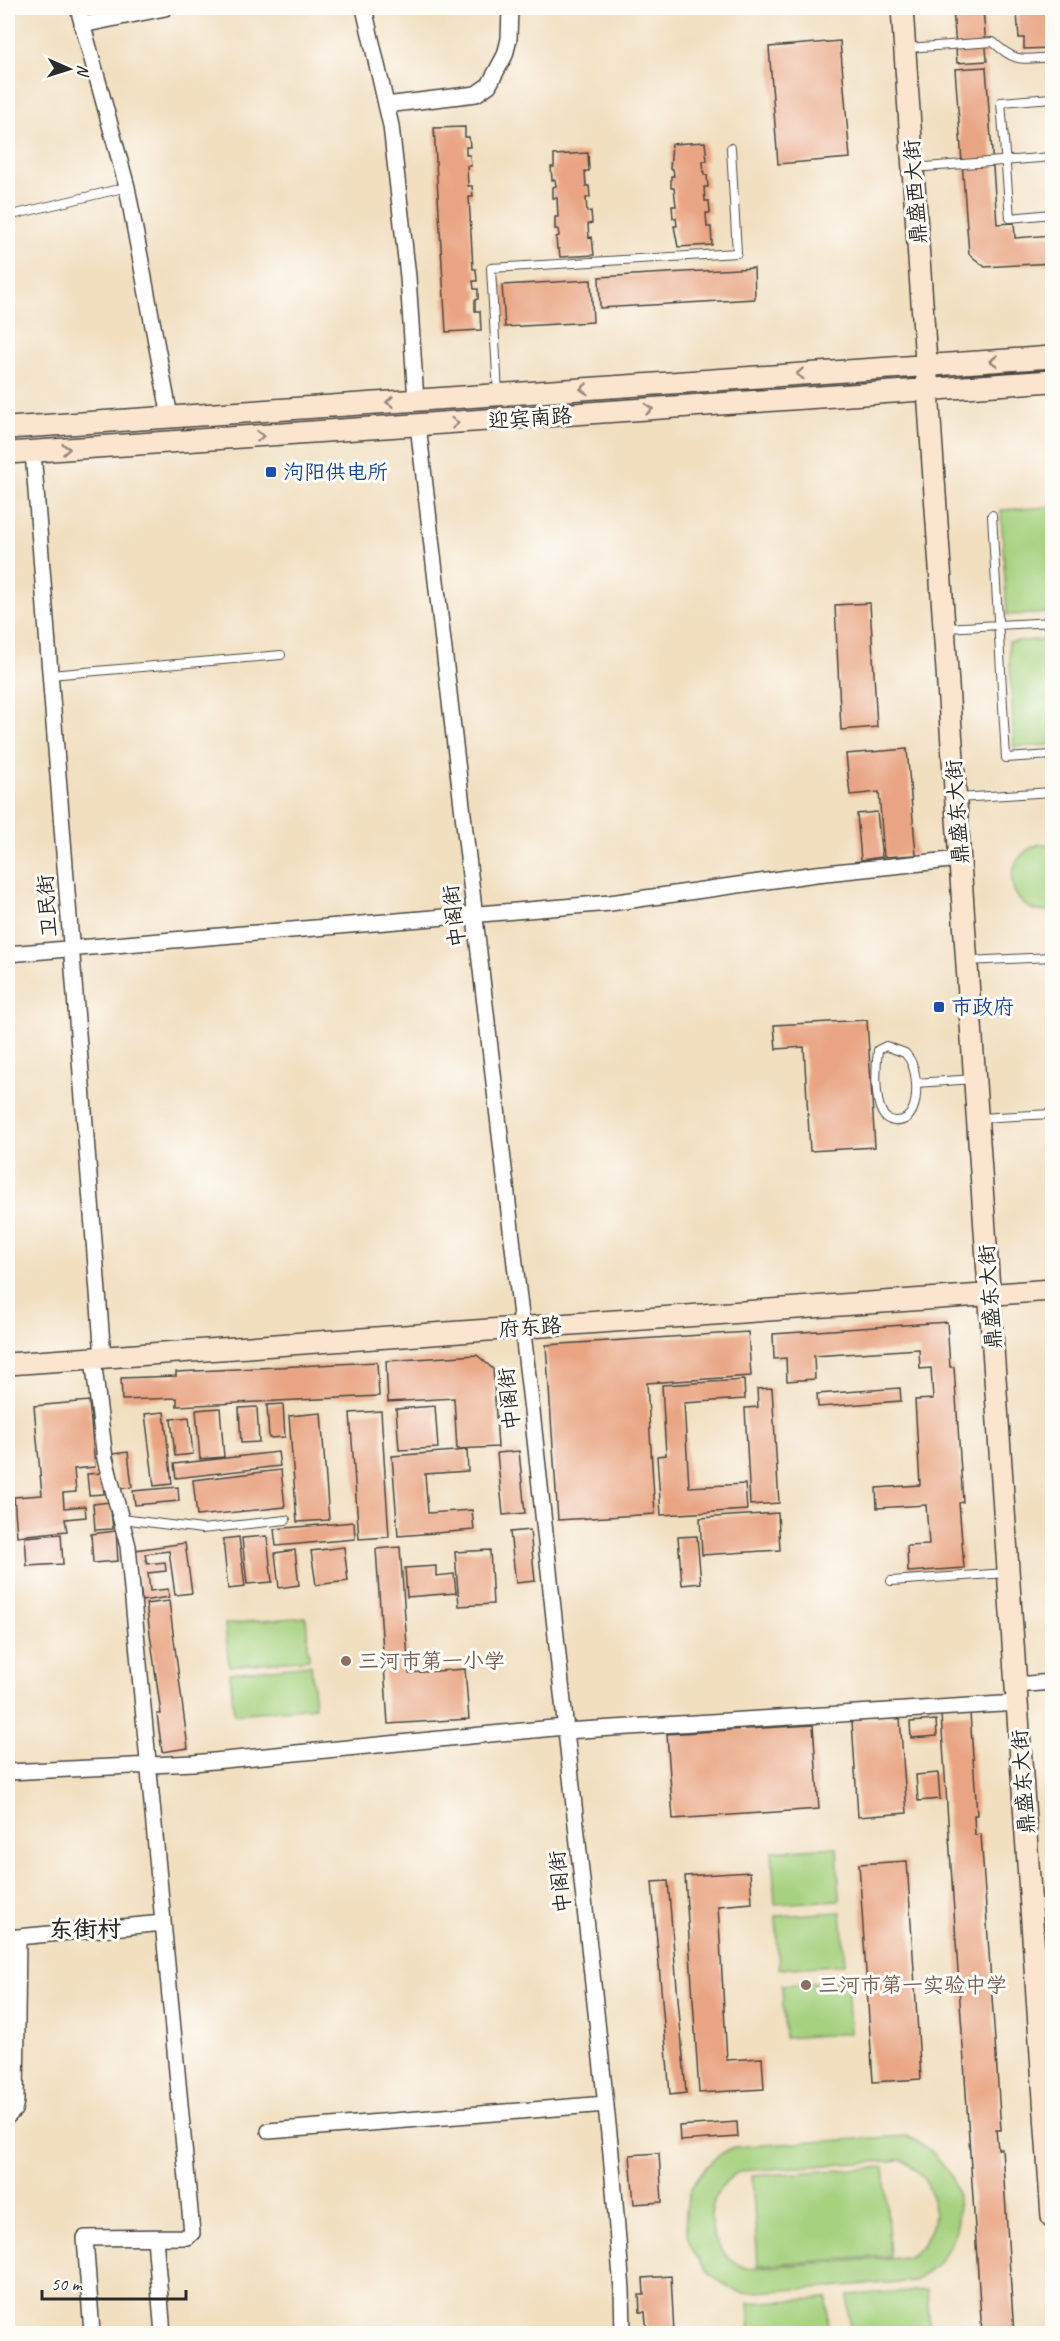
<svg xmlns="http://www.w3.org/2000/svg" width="1060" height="2341" font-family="Caveat,'LXGW WenKai TC',sans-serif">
<rect width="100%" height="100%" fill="#fdfcf7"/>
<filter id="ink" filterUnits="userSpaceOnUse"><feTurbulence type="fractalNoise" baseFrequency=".0167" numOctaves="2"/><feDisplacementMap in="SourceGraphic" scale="12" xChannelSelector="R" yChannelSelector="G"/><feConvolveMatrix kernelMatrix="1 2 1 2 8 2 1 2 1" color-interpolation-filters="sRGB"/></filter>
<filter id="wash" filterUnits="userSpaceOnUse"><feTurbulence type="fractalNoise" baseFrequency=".008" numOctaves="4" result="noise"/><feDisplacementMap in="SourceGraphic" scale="24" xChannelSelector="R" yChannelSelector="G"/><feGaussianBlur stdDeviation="1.35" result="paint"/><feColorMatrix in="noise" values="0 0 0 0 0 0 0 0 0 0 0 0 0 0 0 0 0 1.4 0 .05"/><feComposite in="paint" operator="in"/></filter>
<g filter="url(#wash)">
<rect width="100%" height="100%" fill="#f1dfc0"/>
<!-- green -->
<path fill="#a6d27f" stroke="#687e55" stroke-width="1.5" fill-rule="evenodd" d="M1052,507V613L1007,615L1001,510Z
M1052,639V745L1014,747L1009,642Z
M1040,844L1052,845V911C1007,917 996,858 1040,844Z
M306,1617L309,1659L229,1666L225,1624Z
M311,1665L315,1707L234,1714L230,1673Z
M837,1847L840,1900L775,1904L772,1851Z
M841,1912L845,1964L779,1969L776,1916Z
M847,1981L850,2033L785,2038L782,1985Z
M906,2136C972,2165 977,2243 915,2281L742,2293C672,2266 665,2182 733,2147ZM901,2160C941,2179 946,2234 908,2257L746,2268C702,2252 699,2193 740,2171Z
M884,2167L890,2256L758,2265L752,2176Z
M927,2290L930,2333H850L848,2295Z
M827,2298L829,2333H750L748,2303Z"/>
<g id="blocks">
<!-- building -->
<path fill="#e9a583" d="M953,8H983L987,61L957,63Z
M1022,8H1052V48L1024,49V38H1019L1017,13H1022Z
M840,41L850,158L778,164L769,47Z
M986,67L997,224L1014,223L1015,238L1052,235V263L985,267L969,254L955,69Z
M465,127V137H469L470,147H466V155H470L471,166H467L468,186H472L473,197H469L473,269H476L477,281H473L474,289H478V299L475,300V311H480L481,330L446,332L434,128Z
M705,142L707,161H703L704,175H707L708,187H704L705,201H709L710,213H706L707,227H711L712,245L678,247L674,226H677L676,218H673L672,206H676L674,188H671V176H674L673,169H670L672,144Z
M588,153L589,171H585L586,186H589L590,197L586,198L587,212L591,211L592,223L588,224L589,238L592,237L594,255L560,257L559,249H557L556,237L559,236L558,229H555V217H558L557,198H553V187L556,186L555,180H552L551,167H554V155Z
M754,268L755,299L600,308L599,277Z
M591,280L593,322L505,327L502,285Z
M870,603L877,727L841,730L835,605Z
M907,749L916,855L884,857L879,792L850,795L846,754Z
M877,812L882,857L861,860L857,814Z
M867,1020L875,1147L810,1151L804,1047L776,1049L774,1025Z
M947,1322L950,1367H954L963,1502L959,1503L964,1568L908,1572L907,1546L929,1545L926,1505L877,1508L876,1488L920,1485L915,1400L933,1399L931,1368L920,1369L919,1349L814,1356L815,1379L787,1381L786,1358L774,1359L773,1334Z
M748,1332L751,1376L647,1383L655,1514L558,1520L546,1345Z
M477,1355L493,1369L498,1447L457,1449L454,1398L388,1402L386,1361Z
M377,1362L379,1396L177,1406V1398L122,1400L121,1378L176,1376V1372Z
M744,1380L745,1399L684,1403L689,1487L745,1484L747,1510L661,1515L657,1456L666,1455L662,1385Z
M772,1388L779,1503L750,1505L745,1408L758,1407L757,1389Z
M900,1388L901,1401L818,1407L817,1394Z
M89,1401L95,1467L74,1469L76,1492L63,1493L64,1508L85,1506L86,1517L65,1519L67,1531L17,1536L14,1497L42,1495L34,1406Z
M283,1404L285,1437L269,1438L267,1405Z
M435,1406L438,1448L399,1450L396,1409Z
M257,1407L259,1442L241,1443L239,1408Z
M220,1408L224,1457L200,1459L196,1410Z
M381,1411L389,1537L359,1539L350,1413Z
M164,1412L172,1484L154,1486L145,1414Z
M321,1413L329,1520L297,1522L289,1416Z
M189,1417L193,1454L175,1456L171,1419Z
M467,1450L468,1471L425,1474L428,1513L472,1510L474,1530L398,1536L392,1456Z
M519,1451L525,1513L503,1515L497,1453Z
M128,1452L132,1487L120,1489L113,1454Z
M278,1452L280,1466L176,1478L174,1464Z
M281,1470L285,1507L197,1516L193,1480Z
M102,1473L104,1494L89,1495L87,1474Z
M178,1487L179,1501L135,1505L133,1491Z
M110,1502L113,1529L95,1530L93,1504Z
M778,1513L780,1550L702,1555L700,1518Z
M354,1522L355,1539L276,1546L274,1529Z
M530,1530L535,1581L516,1583L510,1532Z
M116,1531L118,1561L93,1563L91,1534Z
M61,1534L63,1564L27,1566L25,1537Z
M267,1536L272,1582L247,1584L242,1538Z
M697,1536L701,1583L682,1585L678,1537Z
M239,1537L245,1587L228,1589L223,1539Z
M185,1543L192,1593L175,1595L169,1551L145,1554L147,1564L165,1562L166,1571L148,1573L150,1591L168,1589L169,1597L142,1601L135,1550Z
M344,1547L348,1581L316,1585L311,1551Z
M400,1547L409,1673L465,1669L469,1719L388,1724L376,1549Z
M295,1550L299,1585L279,1588L275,1553Z
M490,1550L493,1604L459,1606L455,1552Z
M436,1566V1576L454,1574L456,1593L407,1597L405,1568Z
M169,1601L188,1748L162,1752L157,1714H161L146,1604Z
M970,1713L977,1815H974L975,1835L981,1834L1001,2130H996L998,2149H1002L1014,2334H982L941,1715Z
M900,1718L907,1813L858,1817L852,1721Z
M936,1720L937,1736L911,1738L910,1722Z
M813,1725L819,1809L673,1819L667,1734Z
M938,1773L940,1799L918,1801L916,1775Z
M907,1861L921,2079L873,2082L859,1864Z
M750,1872L752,1903L718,1906L727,2060L762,2058L764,2089L699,2093L685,1876Z
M668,1881L686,2093L670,2095L652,1882Z
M737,2122L738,2137L680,2141L679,2126Z
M659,2153L662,2202L634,2204L630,2155Z
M671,2276L674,2334H647L645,2312H640L639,2295H644L643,2278Z"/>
</g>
</g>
<g filter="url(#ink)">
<use href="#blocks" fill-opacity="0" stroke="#494641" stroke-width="1.5"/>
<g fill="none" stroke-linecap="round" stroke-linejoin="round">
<!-- lane casing -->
<g stroke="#494641" stroke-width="10">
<path id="lane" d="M907,48L993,42C1017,64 1022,59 1052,57
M1052,98L1001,102L1010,218L1052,214
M913,168L1052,157
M8,216L127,187
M498,394L491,268L737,253L731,148
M992,515L1006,758L1052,755
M946,628L1052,622
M50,675L281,655
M958,798L1052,792
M967,961L1052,957
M886,1046L905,1053C913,1062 915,1071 916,1083C917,1098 915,1123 894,1121C889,1120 885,1118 883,1114C874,1100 876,1066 878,1050Z
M916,1083L974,1079
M979,1118L1052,1114
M122,1519L202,1529L286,1520
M891,1581L1007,1573"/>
</g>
<!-- street casing -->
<g stroke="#494641" stroke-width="18">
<path id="street" d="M78,8L127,187L170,417
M364,8L391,126L408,277L416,401
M82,25L165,8
M386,105L476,94L489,85L505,55L509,39L510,8
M418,425L532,1411L611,2153L622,2290L623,2334
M33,452L103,1357
M8,954L610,903L816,874L960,859
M1017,1685L1052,1682
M565,1731L1018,1703
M8,1772L193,1763L564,1727
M8,1938L163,1923
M8,2116L14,2110L16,2101L18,1937
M269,2131L606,2104
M155,2238L163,2334
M88,2334L92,2333L85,2238L187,2237L192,2233L128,1546L105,1459L93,1358"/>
</g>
<!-- secondary casing -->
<g stroke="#494641" stroke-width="24">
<path id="secondary" d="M902,8L1052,2217
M8,428L1052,357
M8,453L1052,381
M8,1364L1052,1290"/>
</g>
<!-- lane -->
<use href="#lane" stroke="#fff" stroke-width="8"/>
<!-- street -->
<use href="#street" stroke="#fff" stroke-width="15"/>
<!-- secondary -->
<use href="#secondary" stroke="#fce5cf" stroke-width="21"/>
</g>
<!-- one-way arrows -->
<defs><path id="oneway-chevron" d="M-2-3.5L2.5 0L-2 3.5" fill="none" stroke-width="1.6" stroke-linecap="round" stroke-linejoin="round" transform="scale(1.5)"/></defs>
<g stroke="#94887d">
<use href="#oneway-chevron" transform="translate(994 361) rotate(176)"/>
<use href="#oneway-chevron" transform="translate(800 374) rotate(176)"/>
<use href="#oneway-chevron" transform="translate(584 389) rotate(176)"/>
<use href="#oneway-chevron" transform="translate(390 402) rotate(176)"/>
<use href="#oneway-chevron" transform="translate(649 409) rotate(-4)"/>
<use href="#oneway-chevron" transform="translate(455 423) rotate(-4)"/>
<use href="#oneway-chevron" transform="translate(260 436) rotate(-4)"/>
<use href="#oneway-chevron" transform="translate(66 449) rotate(-4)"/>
</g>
</g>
<!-- markers -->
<g fill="#1a4fb4" stroke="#fdfcf7" stroke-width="2">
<rect x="265" y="466" width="12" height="12" rx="3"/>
<rect x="933" y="1001" width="12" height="12" rx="3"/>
</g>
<g fill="#8d6e63" stroke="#fdfcf7" stroke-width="2">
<circle cx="346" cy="1661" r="6"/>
<circle cx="806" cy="1985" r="6"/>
</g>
<g text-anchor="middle" stroke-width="6" stroke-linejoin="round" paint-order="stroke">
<!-- street labels -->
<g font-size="21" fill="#2b2b2b" stroke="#fdfcf7">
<text transform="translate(915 192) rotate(-94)" y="7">鼎盛西大街</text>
<text transform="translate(530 418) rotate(-4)" y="7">迎宾南路</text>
<text transform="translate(957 812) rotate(-94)" y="7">鼎盛东大街</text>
<text transform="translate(47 906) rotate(-94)" y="7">卫民街</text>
<text transform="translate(454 916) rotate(-97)" y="7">中阁街</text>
<text transform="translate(990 1297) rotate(-94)" y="7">鼎盛东大街</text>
<text transform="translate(530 1327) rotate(-4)" y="7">府东路</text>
<text transform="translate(509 1399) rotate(-96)" y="7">中阁街</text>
<text transform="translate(1023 1782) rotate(-94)" y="7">鼎盛东大街</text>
<text transform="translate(560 1882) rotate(-96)" y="7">中阁街</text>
</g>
<!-- transit labels -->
<g font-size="21" fill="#164399" stroke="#fdfcf7" text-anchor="start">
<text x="283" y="479">泃阳供电所</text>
<text x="951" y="1014">市政府</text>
</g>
<!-- education labels -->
<g font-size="21" fill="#785e54" stroke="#fdfcf7" text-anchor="start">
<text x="358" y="1668">三河市第一小学</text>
<text x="818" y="1992">三河市第一实验中学</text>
</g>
<!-- quarter labels -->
<g font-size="24" font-weight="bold" fill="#2b2b2b" stroke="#fdfcf7">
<text x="85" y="1937">东街村</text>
</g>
</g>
<!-- margin -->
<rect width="1060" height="2341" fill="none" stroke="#fdfcf7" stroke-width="30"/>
<!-- north arrow -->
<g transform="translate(69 69) rotate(93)" stroke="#fdfcf7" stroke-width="4.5" paint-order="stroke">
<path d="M0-4.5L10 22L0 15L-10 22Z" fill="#2b2b2b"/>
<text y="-9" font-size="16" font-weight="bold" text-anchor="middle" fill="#2b2b2b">N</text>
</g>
<!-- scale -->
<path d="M42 2290v9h144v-9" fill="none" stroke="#2b2b2b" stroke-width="3"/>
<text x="51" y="2290" font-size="18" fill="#2b2b2b" stroke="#fdfcf7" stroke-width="4.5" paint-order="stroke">50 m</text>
</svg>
